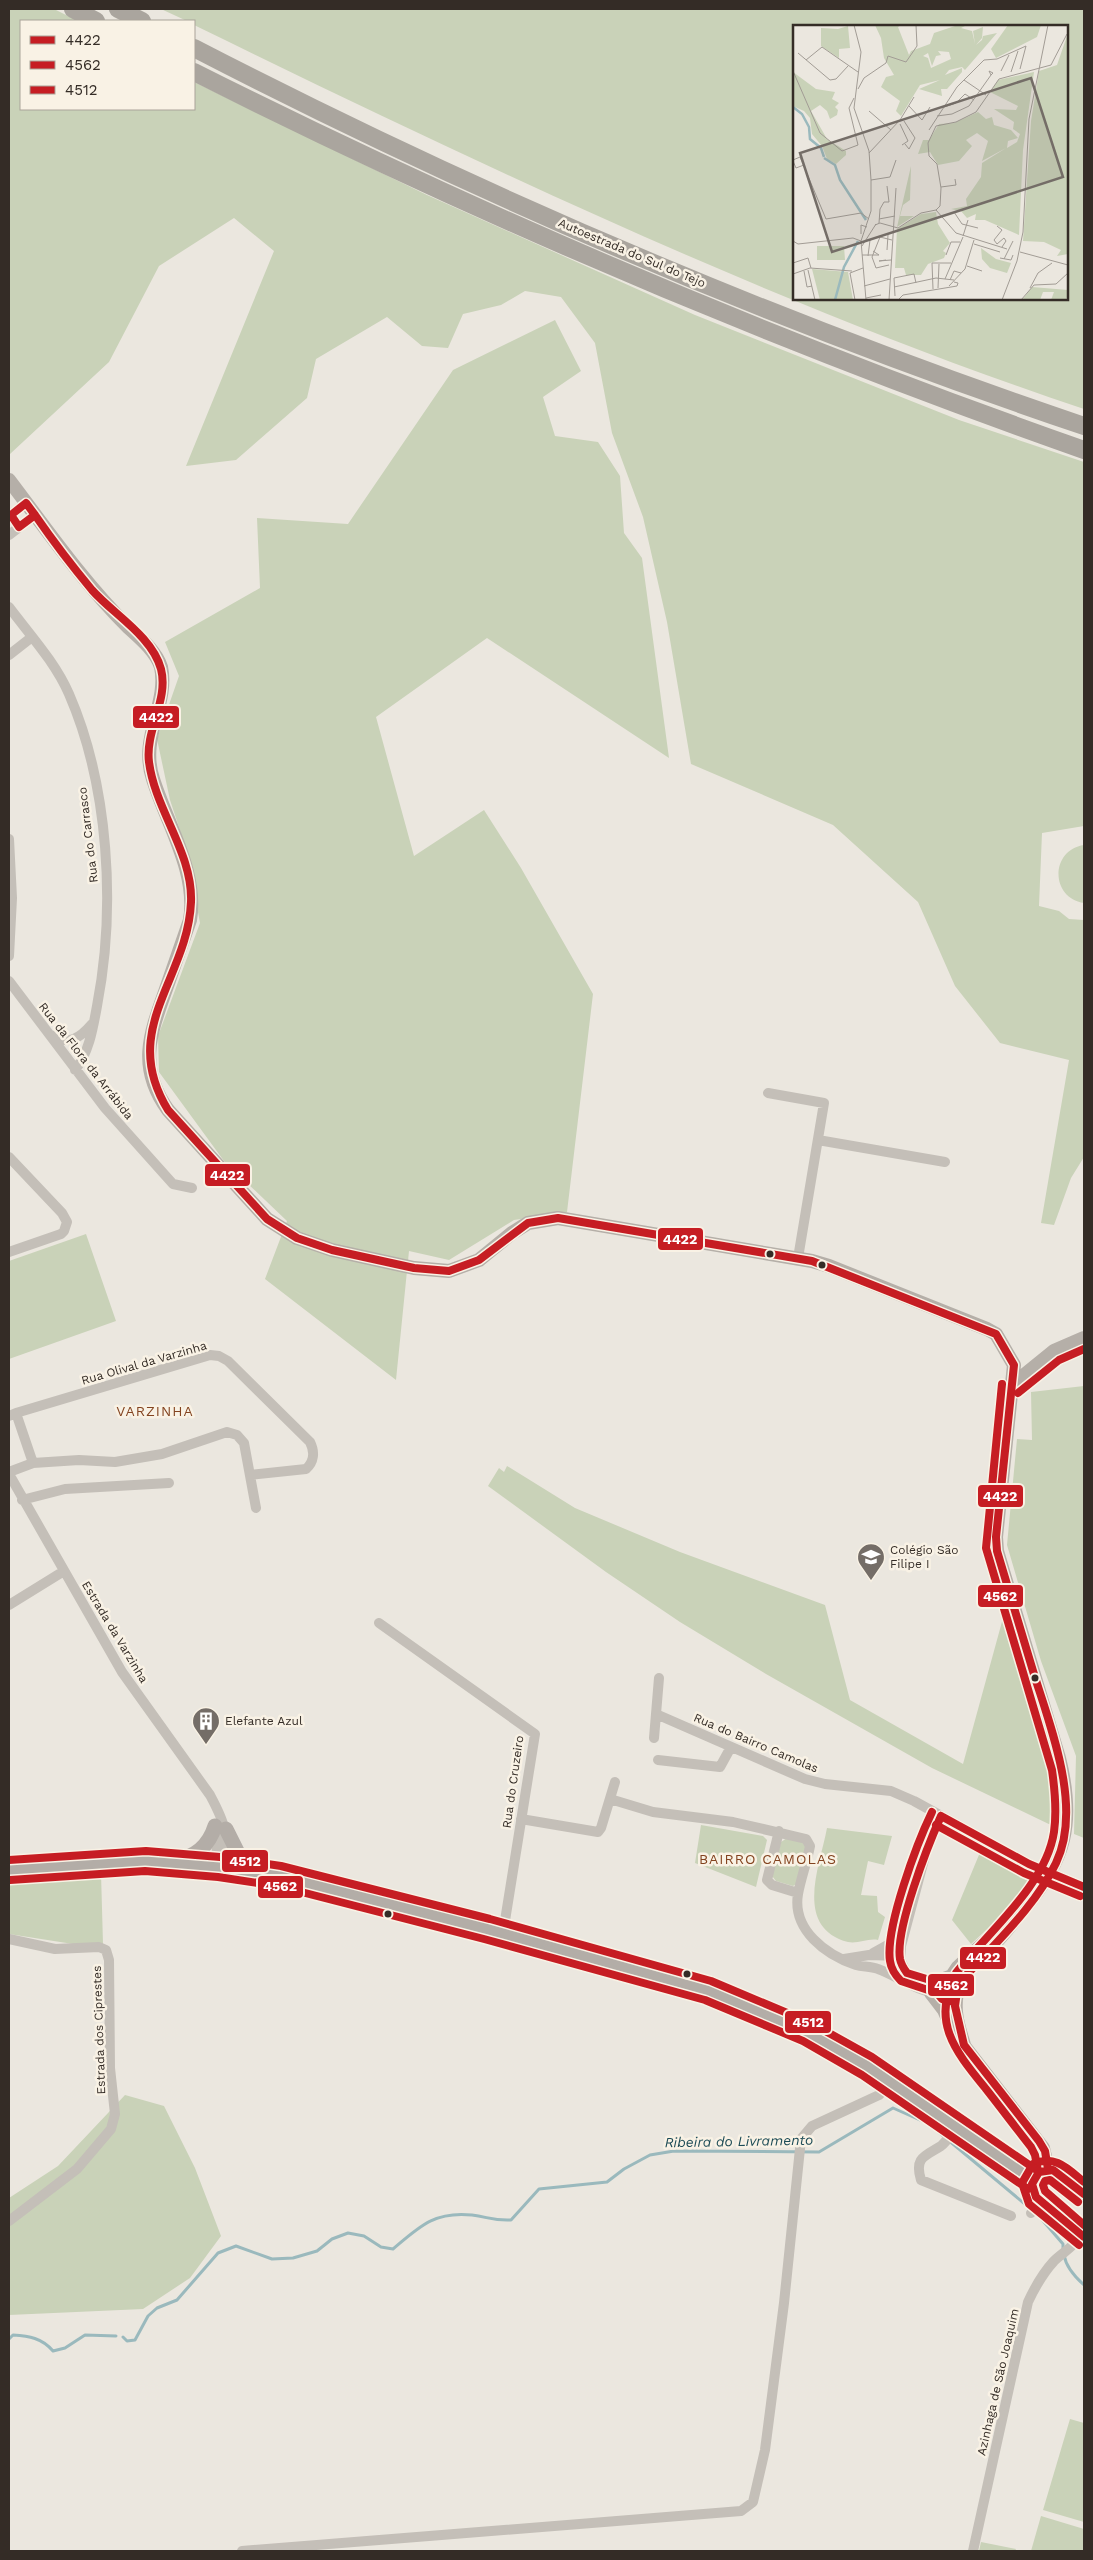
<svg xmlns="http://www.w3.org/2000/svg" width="1093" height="2560" font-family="'Work Sans',sans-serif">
<rect width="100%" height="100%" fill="#ebe7df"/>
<!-- green -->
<path fill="#c9d2b8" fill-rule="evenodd" d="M9,9H54L78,21H21V109H194V82L427,195L695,315L959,420L1084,462V826L1042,833L1039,906L1059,911L1069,919L1084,920V1157L1071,1178L1054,1225L1041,1223L1069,1060L1000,1043L955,986L918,902L833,825L691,764L667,622L643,517L612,433L595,343L561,297L525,291L501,305L463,314L448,348L422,346L387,317L316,359L307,398L236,460L186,466L274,251L234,218L159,266L109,362L10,454Z
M161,9H1084V409C777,306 485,167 194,25V21H187ZM794,26H1067V299H794Z
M555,320L581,371L543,397L555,436L598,442L620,476L624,533L642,558L669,758L487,638L376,717L414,856L484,810L521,868L593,994L567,1212L514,1220L449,1260L409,1251L396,1380L265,1279L287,1221L224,1161L159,1072L158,1036L200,923L186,848L170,800L157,739L179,676L165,642L260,588L257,518L348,524L453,370Z
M1084,845V903C1050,898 1050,850 1084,845Z
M86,1234L116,1321L9,1359V1261Z
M1084,1386V1838L1074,1834L1076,1756L1041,1661L1007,1545L1017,1439L1032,1440L1031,1392Z
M507,1466L575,1508L680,1552L825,1605L850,1700L963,1764L1003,1618L1052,1772L1057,1804L1055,1827L932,1768L766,1674L680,1622L606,1572L488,1486L499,1468L504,1472Z
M701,1825L763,1836L767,1840L756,1887L695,1863Z
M827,1828L892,1836L884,1865L868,1861L861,1895L877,1896L878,1912L885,1917L878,1940C868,1938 858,1944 848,1942C793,1927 820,1866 827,1828Z
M787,1838L802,1842L806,1847L796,1884L793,1886L776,1881L772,1876L781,1842Z
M981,1850L1023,1871L1019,1877L1033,1883L1029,1891L971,1944L952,1920Z
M101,1873L103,1944H73L9,1934V1883Z
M125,2095L164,2106L195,2168L221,2236L190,2278L143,2309L9,2315V2198L58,2166Z
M1070,2419L1084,2423V2522L1043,2510Z
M1041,2516L1084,2529V2551H1031Z
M981,2542L1016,2549L1015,2551H979Z"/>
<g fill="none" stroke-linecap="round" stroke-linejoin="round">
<!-- stream -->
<path stroke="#9ab9bd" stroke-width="3" d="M1064,2255C1066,2267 1075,2277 1084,2285
M123,2337L127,2341L135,2340L148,2316L157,2308L177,2300L218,2253L236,2246L272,2259L293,2258L317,2251L332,2239L348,2233L364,2236L381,2247L393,2249C420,2226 435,2211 472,2215C488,2217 494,2221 511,2220L539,2189L607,2182L624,2169L650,2155L674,2151L819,2152L893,2108L929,2124L1038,2215L1063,2244V2249
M9,2339L13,2335C29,2336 42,2338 53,2351L65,2348L85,2335L116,2336"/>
<!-- street -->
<path stroke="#c4bfb8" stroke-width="10" d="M9,516L26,503
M9,535L35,515
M9,607C30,635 55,662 69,694C109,786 116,908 97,1006C93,1028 89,1053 75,1070
M9,655L32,637
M9,839L12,898L9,956
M9,981L105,1108L173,1184L192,1188
M51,1035C69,1046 80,1038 92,1024
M768,1093L824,1103L798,1258
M818,1140L945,1162
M9,1157L62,1213L67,1222L64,1231L61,1234L9,1252
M16,1413L210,1355L219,1356L228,1361L310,1442C315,1452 314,1462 306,1469L250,1475
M9,1416L16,1413L33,1463L9,1472
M33,1463L79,1460L115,1462L162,1454L227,1432L237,1435L244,1443L256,1508
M9,1474L122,1672L210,1795C225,1823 231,1836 219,1867
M22,1500L65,1489L169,1483
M9,1605L64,1571
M379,1623L535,1734L503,1933
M656,1714L805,1779L825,1784L891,1791L914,1801L1029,1864L1084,1887
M654,1738L659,1678
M658,1760L720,1767L731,1747
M610,1799L653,1812L733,1822L806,1839L810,1846C807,1862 801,1878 798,1894C792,1930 826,1955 856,1965C863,1967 871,1966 878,1969C898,1976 917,1992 938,1993
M521,1819L598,1832L601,1828L615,1782
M215,1830L218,1866
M779,1831L767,1880L772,1885L798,1893
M9,1939L55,1949L99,1947L106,1950L109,1960L110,2068L115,2114L111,2129L77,2169L9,2221
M873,1953L891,1943L902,1931
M844,1959L869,1955L900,1956
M907,1973L942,1984
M912,1985L900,1959L901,1946L929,1841L941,1816
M957,2127C952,2133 947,2141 941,2146C925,2156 914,2157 921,2180L1011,2216
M1031,2213L1041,2202
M242,2551L741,2511L753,2502L765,2450L784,2303L801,2139L812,2126L879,2095L891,2082
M973,2551L1028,2302C1035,2287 1043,2273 1054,2261C1063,2252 1074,2247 1081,2235"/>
<!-- secondary -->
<path stroke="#b5afa8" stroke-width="14" d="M9,480C47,530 83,582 128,627C140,638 156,651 161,667C169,704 139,737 153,779C167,824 198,872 190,920C182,943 174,966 166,989C150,1034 137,1067 168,1110L267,1219L297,1238L332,1250L414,1268L449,1271L479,1260L512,1233L528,1223L558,1218L812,1261L829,1266L987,1329L996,1334L1014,1365L996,1537L997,1551L1059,1758C1075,1822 1066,1860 1023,1910C1014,1920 1006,1932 996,1942C982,1956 961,1973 957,1993C953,2012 959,2028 964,2045
M1012,1385L1054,1351L1084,1338
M988,1939L958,1967L952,1976L944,2010L954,2033L1043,2148L1048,2169
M935,1982L952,1976
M931,1993L944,2010"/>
<!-- primary -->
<path stroke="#b3ada7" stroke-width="15" d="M226,1829L240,1857L260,1868
M176,1860C196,1857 209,1845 215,1826
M9,1870L145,1861L219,1867L280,1876L487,1929L708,1991L807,2032L867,2066L957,2127L1016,2170L1033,2180
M1084,2194L1053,2170L1039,2172L1032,2184L1036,2197L1076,2232L1084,2237"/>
<!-- highway -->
<path stroke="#aaa59e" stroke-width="18" d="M73,9L96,21
M118,9L142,21
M194,48C480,196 779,323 1084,426
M194,72C482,217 780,343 1084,450"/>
<!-- bus-1 casing -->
<g stroke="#f9f2e5" stroke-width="11">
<path id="bus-1" d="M26,503L35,515L19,527L11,515Z
M35,515C53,541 72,566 92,590C113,614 152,636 161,669C169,700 145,730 149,762C155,810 193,853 191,902C188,979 118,1029 168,1110L267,1219L297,1238L332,1250L414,1268L449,1271L479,1260L528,1223L558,1218L812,1261L996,1334L1014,1365L996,1537L997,1551C1009,1591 1021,1631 1033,1671C1050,1726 1083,1807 1056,1863C1035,1907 996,1942 964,1978L957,1992L955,2006L964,2045L1039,2141L1045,2151L1048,2169
M941,1816C928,1845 895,1929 900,1959C901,1964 904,1969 907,1973L943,1984L947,1990L957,1992
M941,1816L1029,1864L1084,1887
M1084,2194L1053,2170L1039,2172L1032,2184L1036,2197L1084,2237"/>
</g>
<!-- bus-2 casing -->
<g stroke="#f9f2e5" stroke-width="11">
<path id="bus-2" d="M1002,1384L986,1548L1052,1770C1055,1791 1057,1811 1054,1832C1046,1885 988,1932 956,1973C930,2022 956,2052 986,2089C1001,2108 1016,2128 1031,2147L1035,2155L1038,2171
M1018,1393L1059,1360L1084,1349
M932,1812C917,1843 885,1928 890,1961C891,1968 896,1976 901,1981L937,1993L942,1999L955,2002
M936,1825L1024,1873L1080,1896
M10,1880L145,1871L218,1877L278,1886L484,1939L705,2000L803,2041L862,2075L1028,2189
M1079,2245L1029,2204L1022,2183L1033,2164C1055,2154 1068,2169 1084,2182"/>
</g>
<!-- bus-3 casing -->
<g stroke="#f9f2e5" stroke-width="11">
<path id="bus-3" d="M9,1860L146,1851L220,1857L281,1866L490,1919L711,1981L811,2023L872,2057L1038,2171
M1078,2202L1050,2180L1045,2181L1043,2185L1045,2191L1084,2225"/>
</g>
<!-- bus-1 -->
<use href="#bus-1" stroke="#c61d23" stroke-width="8"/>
<!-- bus-2 -->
<use href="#bus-2" stroke="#c61d23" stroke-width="8"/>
<!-- bus-3 -->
<use href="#bus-3" stroke="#c61d23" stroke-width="8"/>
</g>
<!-- icons -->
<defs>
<g id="school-pin" transform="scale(1.4375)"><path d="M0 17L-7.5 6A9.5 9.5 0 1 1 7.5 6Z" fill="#746d67" stroke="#f9f2e5"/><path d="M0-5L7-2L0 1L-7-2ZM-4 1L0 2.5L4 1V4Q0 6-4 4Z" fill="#fff"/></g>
<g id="building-pin" transform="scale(1.4375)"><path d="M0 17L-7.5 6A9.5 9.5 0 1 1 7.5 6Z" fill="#746d67" stroke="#f9f2e5"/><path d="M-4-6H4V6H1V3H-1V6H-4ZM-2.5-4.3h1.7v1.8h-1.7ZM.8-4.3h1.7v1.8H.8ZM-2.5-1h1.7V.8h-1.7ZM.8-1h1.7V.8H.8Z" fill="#fff"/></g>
</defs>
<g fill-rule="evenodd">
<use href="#school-pin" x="871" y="1557"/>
<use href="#building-pin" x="206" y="1721"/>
</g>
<!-- markers -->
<g fill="#342c26" stroke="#f9f2e5" stroke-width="2">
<circle cx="770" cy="1254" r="4.5"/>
<circle cx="822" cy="1265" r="4.5"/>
<circle cx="1035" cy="1678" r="4.5"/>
<circle cx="388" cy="1914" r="4.5"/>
<circle cx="687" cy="1974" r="4.5"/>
</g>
<g text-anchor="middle" stroke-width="5" stroke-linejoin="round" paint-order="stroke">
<!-- street labels -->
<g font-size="12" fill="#342c26" stroke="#f9f2e5">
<text transform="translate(632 253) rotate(23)" y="4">Autoestrada do Sul do Tejo</text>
<text transform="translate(88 835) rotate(-97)" y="4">Rua do Carrasco</text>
<text transform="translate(86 1061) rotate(52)" y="4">Rua da Flora da Arrábida</text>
<text transform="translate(144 1363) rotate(-16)" y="4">Rua Olival da Varzinha</text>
<text transform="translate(115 1632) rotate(59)" y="4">Estrada da Varzinha</text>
<text transform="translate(756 1743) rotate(23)" y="4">Rua do Bairro Camolas</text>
<text transform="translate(513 1782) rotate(-82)" y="4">Rua do Cruzeiro</text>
<text transform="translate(99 2030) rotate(-92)" y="4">Estrada dos Ciprestes</text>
<text transform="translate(998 2382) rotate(-77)" y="4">Azinhaga de São Joaquim</text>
</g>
<!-- poi labels -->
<g font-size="12" fill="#342c26" stroke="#f9f2e5" text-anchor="start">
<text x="890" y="1554">Colégio São<tspan x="890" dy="14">Filipe I</tspan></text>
<text x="225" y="1725">Elefante Azul</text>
</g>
<!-- neighbourhood labels -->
<g font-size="14" letter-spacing="1" fill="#83431f" stroke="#f9f2e5">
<text x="155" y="1416">VARZINHA</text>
<text x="768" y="1864">BAIRRO CAMOLAS</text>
</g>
<!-- water labels -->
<g font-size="14" font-style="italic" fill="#1c4b56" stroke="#f9f2e5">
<text transform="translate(739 2141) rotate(-1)" y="5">Ribeira do Livramento</text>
</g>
</g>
<!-- overview -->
<g transform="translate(793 25)">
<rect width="275" height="275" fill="#ebe7df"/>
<path d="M82,0H108L105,2L116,30L118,26L137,19L141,8L165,0H174L168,3L179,6L182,19L180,6L190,2L189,13L183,20L189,15L190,11L204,8L172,45L169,42L156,45L152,50L169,43V47L154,64H148L149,71L126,64L147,55L127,60L108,91L103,86L107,76L88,62L93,52L101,50L91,33L88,13ZM145,26L156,27L158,34L138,43L135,33L130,31L135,28L139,41L143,31L148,30ZM215,0H248L244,12L203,33L198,24ZM55,1L57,23L46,24V33L28,21V3L45,4ZM274,11L275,229L264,231L268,225L251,217L230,216L238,96L246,46L264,40ZM0,47L23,64L42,67L39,74L46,78L42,82L45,85L44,90L37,94L34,86L27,80L18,86L34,114L53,126V130L43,139L34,134L29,121L19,109L17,93L11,86L0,81ZM241,47L230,125L226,210L192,195H182L183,189L174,193L168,186L158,184L174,181L173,174L188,152L189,138L213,123L189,136L195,116L184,108L173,115L179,121L166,136L145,140L137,127L125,129L130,115H136L146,99L161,98L185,87L193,94L199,92L201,100L218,105L225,113L215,116L214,123L224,117L227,109L220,104L221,97L201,84L223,85L225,81L197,67L205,55ZM118,141L117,175L110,180L107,191H121L104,202ZM143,187L145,199L157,218L150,226L153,228L151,233L135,239L128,250H113L111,243H102L104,204L128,189ZM24,221H51L52,235H24ZM188,223L203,234L218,238L214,248L197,243L189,234ZM19,244L55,247L60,275H27ZM239,262L275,265V269L273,275H258L261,267H250L247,275H229Z" fill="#c9d2b8" fill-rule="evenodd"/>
<path fill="none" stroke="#9ab9bd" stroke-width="2.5" d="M0,82L9,89L16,102L17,114L28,123L31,132M31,133L42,140L47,155L73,195M42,275L51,242L65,216"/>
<path fill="none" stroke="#a29c95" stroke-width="1" d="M61,0L68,27L61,83L76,126L78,155V186L68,216L73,275M5,28L37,55L43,54L55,41M13,35L29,22L65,47M227,44L233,21M0,46L27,108L49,126L65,120L56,83L61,73M208,46L216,30M218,47L225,26M171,55L193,70M65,64L71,53L93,38L95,31L113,37L124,21L123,0M116,81L129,95L137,82M151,82L163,78L172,69L181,75M76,86L98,105M144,91L159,89L176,81L198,50L196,46L200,48L198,50M111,96L122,113L116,124L112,119M107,99L115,116L109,120M136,105L164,62L191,35L204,34L233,21M76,128L107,95L121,72M0,135L7,132L33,194L68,188L76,194M0,136L3,143L11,140M78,155L97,152L103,135M94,161L96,177M148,162L163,160L162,154M143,185L147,181L148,163L144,139L136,131L135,118L143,101L163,97L183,87L206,54L258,40L274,9M161,187L169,199L185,203M86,194L102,191M86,198L87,184L91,177H96M82,200L87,198L105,203L128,188L143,185L163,208L214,224M204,201L209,205L201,215L204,219M68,209V200L74,202M170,211L175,195M0,216L5,219L60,213L68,216M181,219L207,227M204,219L211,213L213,216L209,222M69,221L83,199M94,225L95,210M227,227L275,240M69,230H86L80,226M153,230L158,217H167M75,231L77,215M207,233L218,235L220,230M211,234L220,216M93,235L86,236L98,235M0,238L15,233L18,243M139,238L140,264M139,238H158M96,240L83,243L79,232L87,212L99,215M174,241L189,246M15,245L22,275M11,246L14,262L19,261M0,249L17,243L59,246M152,254L170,212M157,255L161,246L168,248M71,261L97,254M156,261L172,244L181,215M101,262L143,253L161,255M145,263L146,239M237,263L245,248L259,238M102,271L101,253L121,249L123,258M73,273L88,270M62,275L57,248L70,243M96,275L103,163M105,275L110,270L164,261L165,258L161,257M209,275L224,236L230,207L236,94L255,0M228,275L241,260L263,259L275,248"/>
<path fill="#746d67" fill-opacity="0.15" stroke="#746d67" stroke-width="2.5" d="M238,53L270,152L39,227L7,128Z"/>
<rect width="275" height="275" fill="none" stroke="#342c26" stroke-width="2.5"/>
</g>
<g stroke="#f9f2e5" stroke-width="2">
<rect x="132" y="705" width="48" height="24" rx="5" fill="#c61d23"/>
<rect x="204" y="1163" width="47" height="24" rx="5" fill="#c61d23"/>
<rect x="657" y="1227" width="47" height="24" rx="5" fill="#c61d23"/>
<rect x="977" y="1484" width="47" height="24" rx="5" fill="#c61d23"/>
<rect x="977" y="1584" width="47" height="24" rx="5" fill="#c61d23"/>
<rect x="221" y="1849" width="48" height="24" rx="5" fill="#c61d23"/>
<rect x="257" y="1875" width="47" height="24" rx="5" fill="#c61d23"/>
<rect x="959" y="1946" width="48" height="24" rx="5" fill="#c61d23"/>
<rect x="927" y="1973" width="48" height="24" rx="5" fill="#c61d23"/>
<rect x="784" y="2010" width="48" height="24" rx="5" fill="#c61d23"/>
</g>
<g font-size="14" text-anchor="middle" font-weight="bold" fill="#fff">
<text x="156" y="722">4422</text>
<text x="227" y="1180">4422</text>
<text x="680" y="1244">4422</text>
<text x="1000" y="1501">4422</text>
<text x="1000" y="1601">4562</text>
<text x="245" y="1866">4512</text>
<text x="280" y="1891">4562</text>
<text x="983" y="1962">4422</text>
<text x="951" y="1990">4562</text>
<text x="808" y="2027">4512</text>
</g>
<!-- border -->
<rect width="1093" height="2560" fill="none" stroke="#342c26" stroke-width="20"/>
<!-- legend -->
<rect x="20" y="20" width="175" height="90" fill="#f9f2e5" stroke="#aaa399"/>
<rect x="30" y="36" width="25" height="8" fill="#c61d23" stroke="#aaa399"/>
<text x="65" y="45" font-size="15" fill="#342c26">4422</text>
<rect x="30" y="61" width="25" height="8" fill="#c61d23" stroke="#aaa399"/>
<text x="65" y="70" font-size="15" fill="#342c26">4562</text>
<rect x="30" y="86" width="25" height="8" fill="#c61d23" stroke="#aaa399"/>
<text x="65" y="95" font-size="15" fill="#342c26">4512</text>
</svg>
